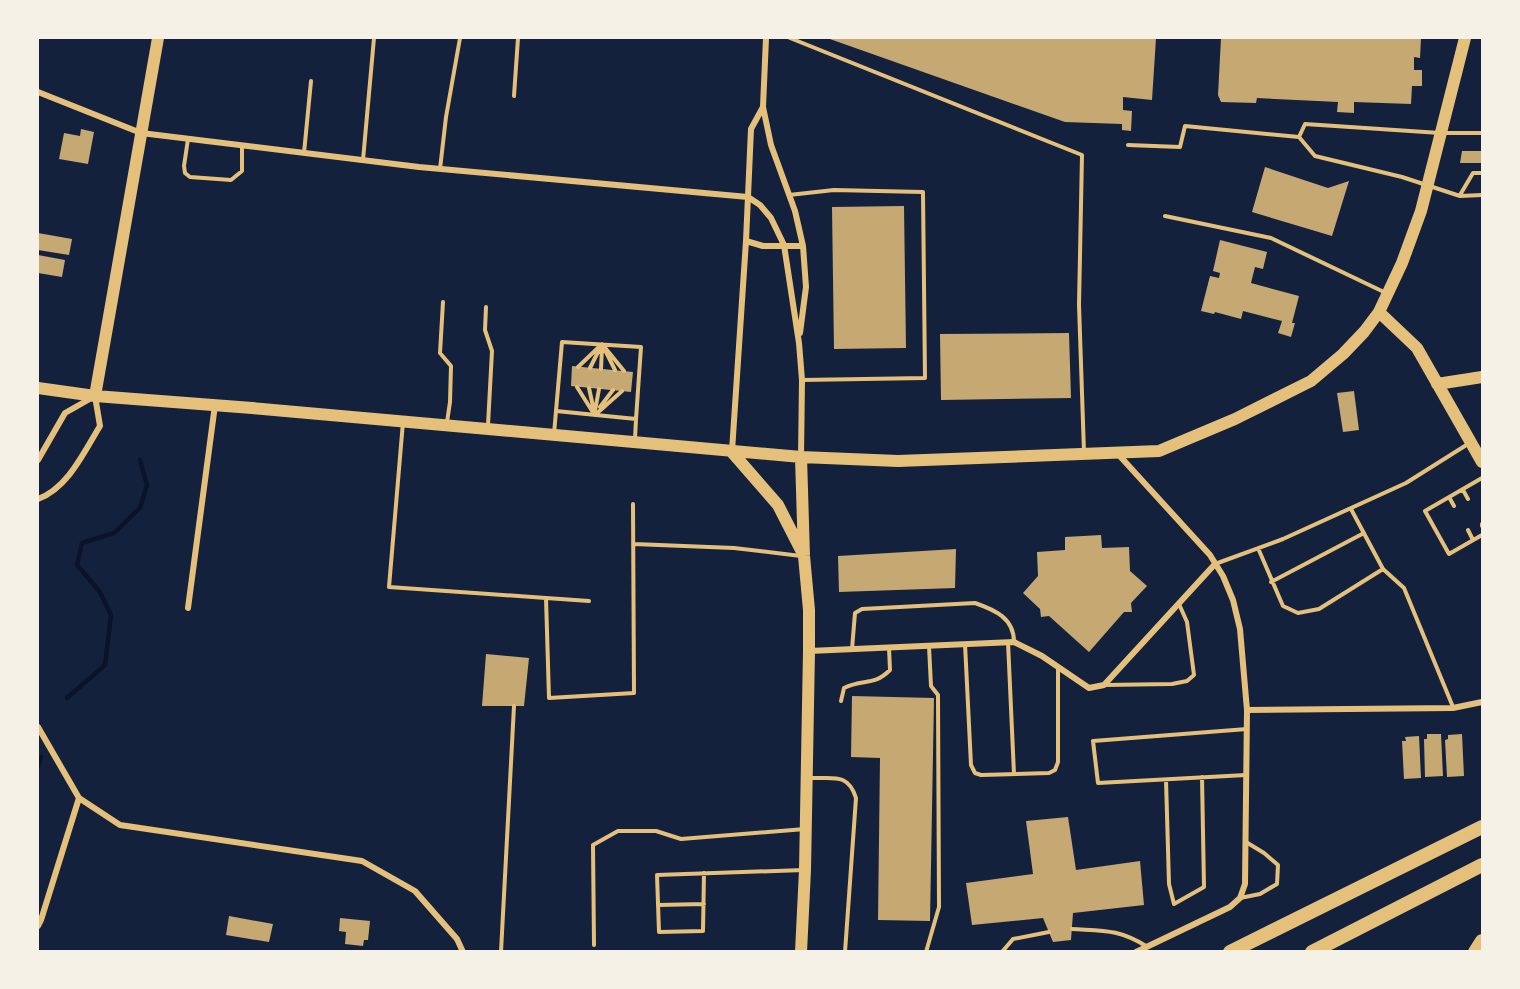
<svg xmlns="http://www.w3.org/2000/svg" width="1520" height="989" font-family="Signika,sans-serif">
<rect width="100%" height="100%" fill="#14213d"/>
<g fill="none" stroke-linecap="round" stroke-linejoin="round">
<!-- stream -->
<path stroke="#0b132b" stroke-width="4.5" d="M67,698L105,665L111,615L100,592L77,565L82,543L114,533L140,508L147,485L140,460
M38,766L41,757"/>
</g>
<!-- building -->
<path fill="#c6a872" d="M827,38H1156L1152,100L1123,97V110L1132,111L1131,131L1122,130V124L1065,122Z
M1221,38H1421L1420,58L1414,57V70H1422V86H1412L1411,104L1354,102V113L1337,112L1338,102L1257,98L1256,103L1221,102L1218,95Z
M81,129L94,132L88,164L59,159L64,133L80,136Z
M1462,151H1482V163H1460Z
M1265,167L1328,188L1349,181L1332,236L1252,212Z
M904,206L906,348L834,349L832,207Z
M38,233L72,239L69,255L38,250Z
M1220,240L1267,252L1263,269L1255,267L1251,283L1299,296L1292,323H1295L1291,337L1278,333L1282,321L1243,311L1241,319L1215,312L1214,314L1201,311L1210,276L1219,278L1220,273L1213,271Z
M38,255L65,260L62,277L38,273Z
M1069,333L1071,398L941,400L940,334Z
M572,366L633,372L631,392L571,386Z
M1354,391L1359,430L1343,432L1337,393Z
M1101,535L1102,548L1129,547L1130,571L1147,586L1131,603L1132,612H1124L1089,652L1049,616L1041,617L1040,609L1023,593L1038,576L1037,552L1065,550V537Z
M956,549L955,588L839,592L838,556Z
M486,654L529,658L524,706H482Z
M852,696L934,698L930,921L878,920L880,758L851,757Z
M1427,734H1441L1443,776L1425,777L1424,739H1427Z
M1462,734L1464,776L1447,777L1445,740L1448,739V735Z
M1419,736L1421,778L1404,779L1402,741H1406L1405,737Z
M1068,817L1076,870L1140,861L1144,905L1073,913L1071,940L1053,942L1043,918L972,925L966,883L1033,874L1026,821Z
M229,916L273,924L269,942L226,935Z
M340,918L370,921L368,940H364L363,946L345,944L346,932L339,931Z"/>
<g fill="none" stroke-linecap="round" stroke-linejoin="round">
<!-- service -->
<path stroke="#e5c07b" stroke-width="4" d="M790,38L1082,155L1079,305L1084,452
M514,96L518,38
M1482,133H1440L1305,124L1299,137L1315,156L1402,177L1460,196L1482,195
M188,139L184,166L185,173L190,177L231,180L242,171V145
M1128,145L1180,147L1185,126L1299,137
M304,153L311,81
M363,160L374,38
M440,169L446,117L460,38
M789,195L834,190L923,192L925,378L802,380
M1460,195L1473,173H1482
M1165,216L1271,238L1386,293
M443,302L440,353L451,366L450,402L447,422
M486,307L485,330L492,351L488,425
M602,344L624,371
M605,350L615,370
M578,367L601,345
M590,368L600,348
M601,369L602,348
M577,387L594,414
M589,388L594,411
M600,407L613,390
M595,411L599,389
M595,415L622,391
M403,422L389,587L546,598L549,698L634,693L633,504
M554,434L562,342L641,347L636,419L556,411
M635,439L636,419
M1482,478L1425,511L1449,554L1482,535
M1463,490L1468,499
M1449,497L1454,506
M1351,509L1383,569L1404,588L1453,707
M1482,524V526
M1468,530L1473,540
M634,544L734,548L801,556
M1258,548L1283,606L1298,613L1319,609L1383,569
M1215,564L1283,539L1406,483L1468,444
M1271,582L1364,533
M546,598L589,601
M1008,642L1014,774
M965,644L971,765L975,773L981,775L1049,773L1055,770L1058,762V667
M852,649L855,613L862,609L975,603C995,610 1014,618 1014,642
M1104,685L1172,684L1187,681L1194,675L1187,622L1179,604
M841,701L844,688C863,678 873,687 890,670L889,648
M1246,775L1098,783L1093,741L1247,729
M809,778C832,779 848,772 856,798L845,952
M1166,780L1169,884L1174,904L1204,887L1202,777
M704,873L703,931L659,932L657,875L804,870
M1240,898L1260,894L1277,884L1278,865L1264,853L1246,842
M658,905L704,904
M1072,929C1104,931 1118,929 1146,946
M594,945L593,845L618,831H656L681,839L805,829
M501,952L514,706
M926,952L939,907L938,695L931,686L929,646
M1002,952L1013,939L1049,932"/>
<!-- minor -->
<path stroke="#e5c07b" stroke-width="6" d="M38,92L141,133L419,167L748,197L760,205L771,218L784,245L799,343L802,380L801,457
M763,107L771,145L795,211L803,246L806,287L800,333
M746,241L763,246H803
M732,451L746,241L751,129L763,107L766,38
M1117,453L1210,555L1223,576L1233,600L1240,629L1247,710L1245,884L1240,898L1230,907L1136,952
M38,460L65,413L95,396L100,426C84,452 68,488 38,499
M188,608L215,405
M809,651L1014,642L1042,656L1089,688L1104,685L1215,564
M1247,710L1453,708L1482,702
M38,727L79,798L120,825L362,861L415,891L457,939L463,952
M38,926L41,920L79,798"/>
<!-- primary -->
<path stroke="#e5c07b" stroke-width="12" d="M1379,312L1417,348L1482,462
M1437,384L1482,377
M38,388L95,396L252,408L801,457L898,461L1159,451L1235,419L1311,381L1343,354L1364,332L1379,312L1402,263L1421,211L1465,38
M95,396L158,38
M731,451L778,505L801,550
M801,952L805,870L809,651V610L804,556L801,457"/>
<!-- motorway -->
<path stroke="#e5c07b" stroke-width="14" d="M1230,952L1482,827
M1312,952L1482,865
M1475,952L1482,941"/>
</g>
<!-- border -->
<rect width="1520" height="989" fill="none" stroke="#f6f1e7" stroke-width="78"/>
</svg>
